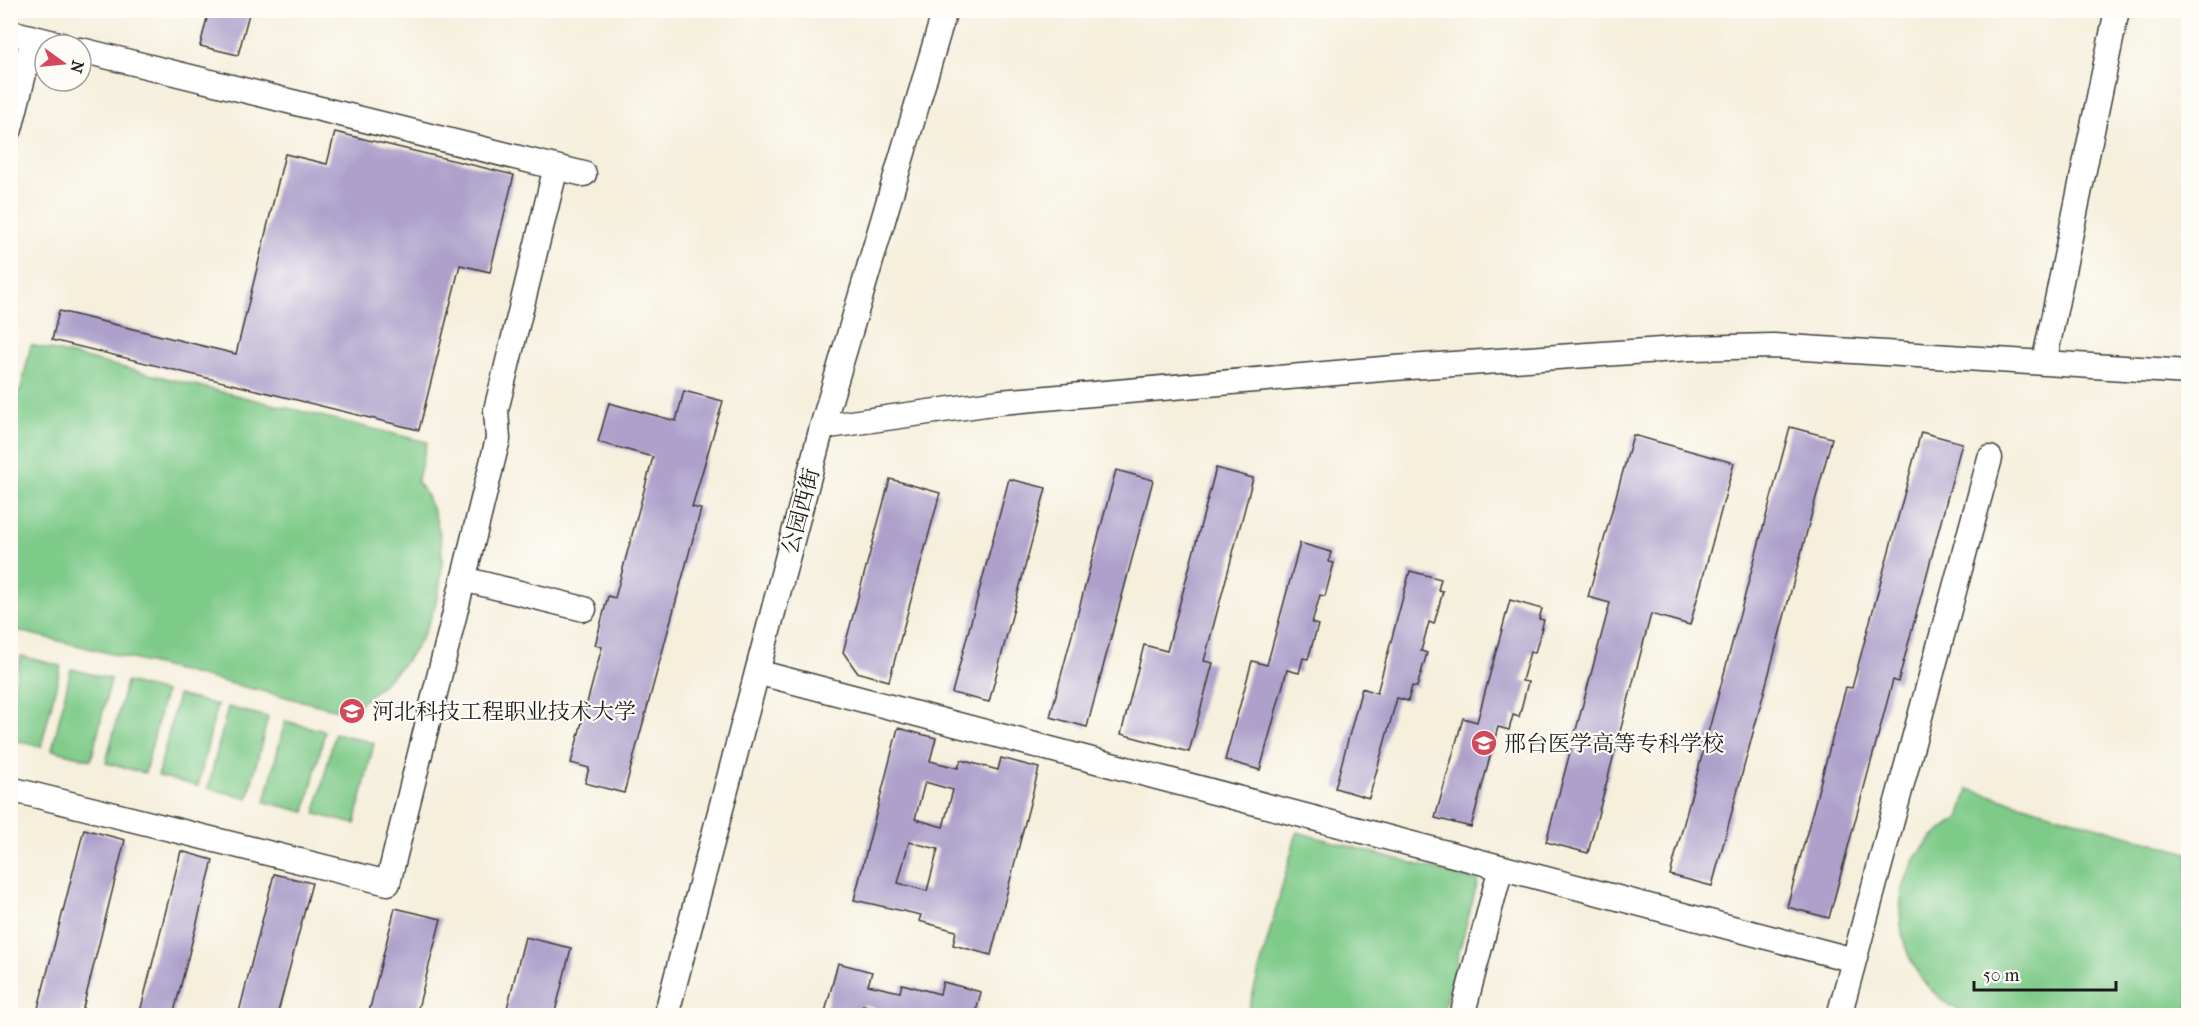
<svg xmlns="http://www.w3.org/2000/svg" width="2199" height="1026" font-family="'IM FELL French Canon','Noto Serif SC',serif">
<rect width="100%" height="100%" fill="#fdfcf7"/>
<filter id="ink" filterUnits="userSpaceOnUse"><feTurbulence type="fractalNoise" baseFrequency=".0167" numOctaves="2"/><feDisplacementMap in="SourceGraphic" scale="12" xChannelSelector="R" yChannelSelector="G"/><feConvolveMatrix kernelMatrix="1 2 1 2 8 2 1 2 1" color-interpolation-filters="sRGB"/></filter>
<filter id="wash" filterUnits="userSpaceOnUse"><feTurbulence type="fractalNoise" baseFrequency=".008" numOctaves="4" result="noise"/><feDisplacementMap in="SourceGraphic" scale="24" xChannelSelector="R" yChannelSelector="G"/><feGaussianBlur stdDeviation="1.35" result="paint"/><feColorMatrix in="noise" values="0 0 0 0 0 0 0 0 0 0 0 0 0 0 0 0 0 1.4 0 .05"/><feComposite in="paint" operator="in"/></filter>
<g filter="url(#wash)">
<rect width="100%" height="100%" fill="#f5efdc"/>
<!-- green -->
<path fill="#7eca89" stroke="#4d7352" stroke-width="1.5" d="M31,345L427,442L417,483C425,489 427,497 431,506C451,550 442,603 418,644C402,671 372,692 350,713L11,629V397L21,389Z
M21,656L61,666L41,747L11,739V701Z
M71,669L111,679L91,760L52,750Z
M126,682L165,692L145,773L106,763Z
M178,695L217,705L198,786L158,776Z
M228,707L268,717L248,798L208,788Z
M285,721L325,731L305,812L265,802Z
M335,733L374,743L355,824L315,814Z
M1968,789L2188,853V1015H1972C1912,997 1883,922 1911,867C1922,845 1939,830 1959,818Z
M1297,832L1478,881L1442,1015H1247Z"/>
<g id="blocks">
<!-- building -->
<path fill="#ada1cb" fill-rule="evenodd" d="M209,10H250L238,55L200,46Z
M335,132L514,175L490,272L460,265L419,430L52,340L59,311L236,354L285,154L327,164Z
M684,391L723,401L692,507L701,509L624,793L585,783L589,768L571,763L602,647L595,645L608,596L615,598L653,457L598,442L609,403L676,421Z
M1790,427L1832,438L1712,886L1670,875Z
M1921,432L1962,443L1898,682L1893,680L1829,918L1787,907L1846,687L1852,688Z
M1633,435L1734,463L1690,625L1651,614L1588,853L1546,842L1610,603L1588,597Z
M1216,468L1253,478L1204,661L1213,663L1189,752L1121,734L1144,645L1167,651Z
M1116,470L1153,480L1087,727L1050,717Z
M890,479L940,493L889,681L857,672L843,652Z
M1009,479L1046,488L989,702L952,693Z
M1300,543L1331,552L1329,562L1334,563L1325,596L1320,595L1312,623L1318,625L1308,659L1303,658L1299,673L1287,670L1260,770L1225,760L1252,661L1267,665Z
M1410,571L1441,579L1438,590L1443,591L1434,624L1429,622L1421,651L1427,653L1417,687L1412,686L1408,701L1397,698L1369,798L1335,788L1362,688L1377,693Z
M1510,600L1542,609L1539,619L1544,620L1535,653L1530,652L1522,681L1528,682L1519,717L1513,715L1509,730L1498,727L1471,827L1435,818L1463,718L1477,722Z
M898,728L936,738L930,761L958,768L961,760L998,770L1001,758L1039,768L991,955L953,945L956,931L919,921L921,915L854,900ZM925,782L953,790L943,827L915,819ZM909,842L938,849L927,891L898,883Z
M84,829L125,840L81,1016H36Z
M181,851L213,860L173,1016H139Z
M274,874L312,883L277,1016H238Z
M395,908L441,919L416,1016H368Z
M525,937L571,948L554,1016H505Z
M838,963L872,972L868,985L900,992L902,984L940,994L943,982L981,992L975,1016H901L863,1005L860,1016H824Z"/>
</g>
</g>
<g filter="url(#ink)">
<use href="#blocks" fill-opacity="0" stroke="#3d3c39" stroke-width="1.5"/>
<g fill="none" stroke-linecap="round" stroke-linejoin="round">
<!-- minor casing -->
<g stroke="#3d3c39" stroke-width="27">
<path id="minor" d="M10,32L62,45
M81,50L584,174
M10,129L33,38
M2044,363L2117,10
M822,427L1000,402L1394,368L1691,348L1773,346L2188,372
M463,579L584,609
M757,672L1854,960
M10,789L388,883L498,439L496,410L556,167
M666,1016L822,427L945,10
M1462,1016L1501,867
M1839,1016L1990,458"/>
</g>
<!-- minor -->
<use href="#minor" stroke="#fff" stroke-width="24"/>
</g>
</g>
<!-- icons -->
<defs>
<g id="university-disc" transform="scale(1.35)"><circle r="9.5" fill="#d1495b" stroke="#fdfcf7"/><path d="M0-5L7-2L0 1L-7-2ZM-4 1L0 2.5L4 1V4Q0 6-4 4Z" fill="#fff"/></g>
</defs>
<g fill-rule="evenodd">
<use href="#university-disc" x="352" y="711"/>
<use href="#university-disc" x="1484" y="743"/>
</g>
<g text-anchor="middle" stroke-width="4.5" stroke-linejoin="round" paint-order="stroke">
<!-- street labels -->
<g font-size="22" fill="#1c1c1c" stroke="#fdfcf7">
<text transform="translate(800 511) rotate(-75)" y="8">公园西街</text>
</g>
<!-- poi labels -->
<g font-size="22" fill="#1c1c1c" stroke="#fdfcf7" text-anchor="start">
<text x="372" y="719">河北科技工程职业技术大学</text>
<text x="1504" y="751">邢台医学高等专科学校</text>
</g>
</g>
<!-- margin -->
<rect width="2199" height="1026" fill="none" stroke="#fdfcf7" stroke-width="36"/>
<!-- north arrow -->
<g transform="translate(63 63) rotate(105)"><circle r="28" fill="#fdfcf7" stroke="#a3a29f" stroke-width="1.5"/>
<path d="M0-4.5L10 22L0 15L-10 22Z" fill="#d1495b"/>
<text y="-9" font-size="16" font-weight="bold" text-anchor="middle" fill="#1c1c1c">N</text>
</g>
<!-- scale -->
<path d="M1974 981v9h142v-9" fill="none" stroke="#1c1c1c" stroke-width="3"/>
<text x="1983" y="981" font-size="18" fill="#1c1c1c" stroke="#fdfcf7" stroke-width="4.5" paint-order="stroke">50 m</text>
</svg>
